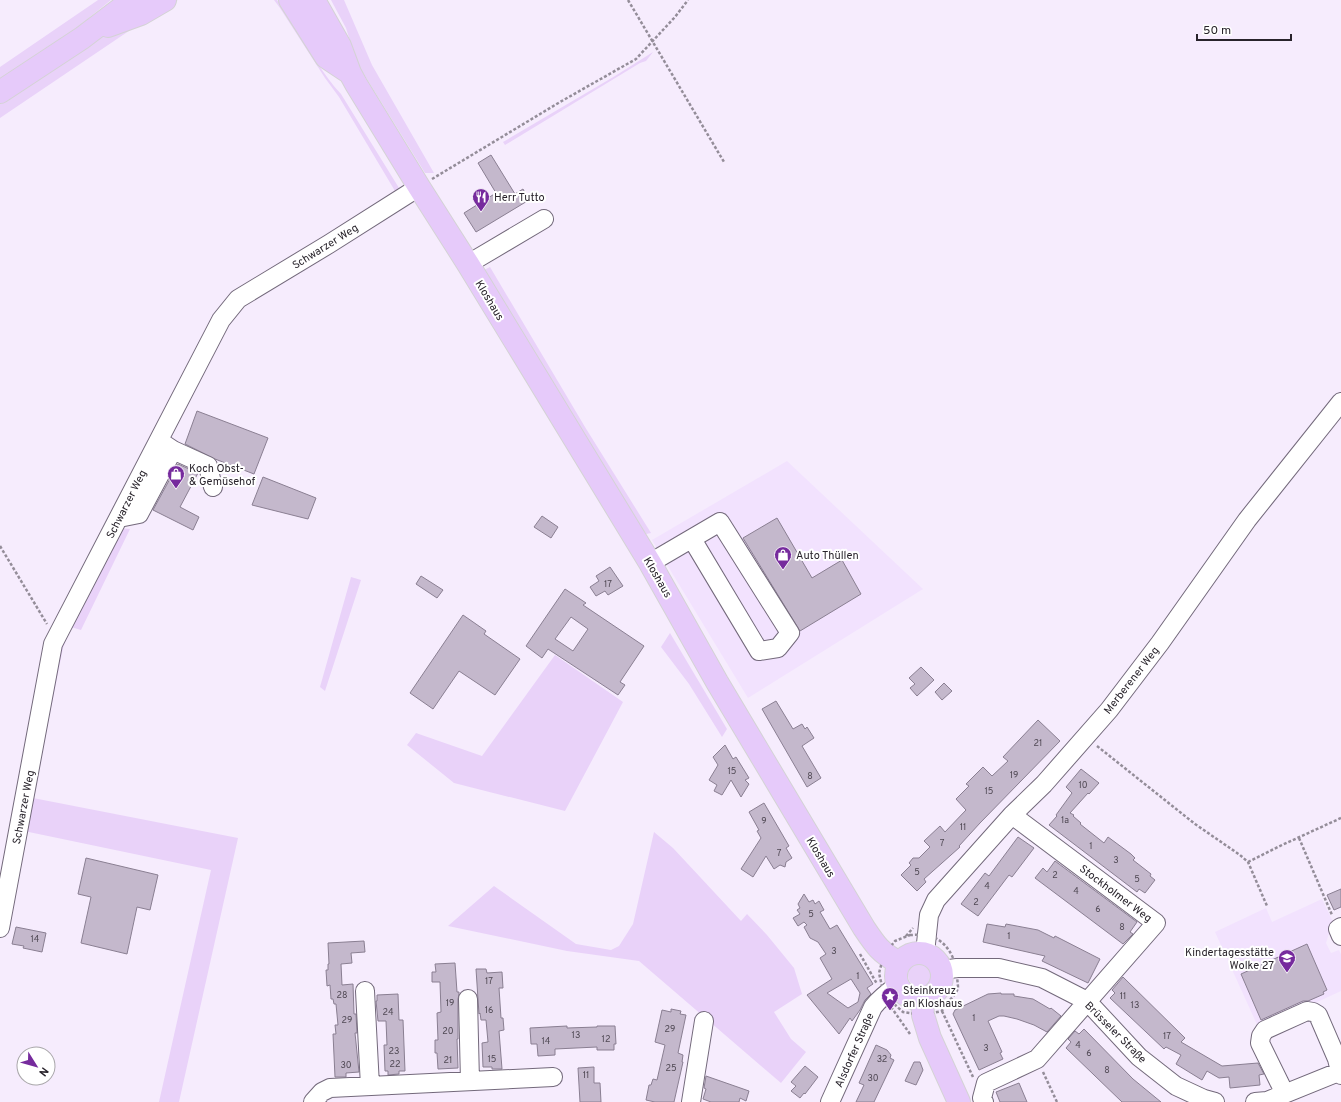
<svg xmlns="http://www.w3.org/2000/svg" width="1341" height="1102" font-family="Overpass,sans-serif">
<rect width="100%" height="100%" fill="#f6ecfd"/>
<!-- built -->
<path fill="#f2e2fe" d="M787,461L923,589L748,698L652,540Z
M1322,899L1335,926L1331,927L1326,943L1331,953L1339,950L1341,954V991L1259,1029L1215,932L1266,908L1272,922Z"/>
<!-- green -->
<path fill="#e9d2f9" d="M98,0H111L90,17L76,30L0,84V67Z
M171,0H178L154,14L0,118V103L107,33Z
M274,0H277C285,9 291,20 298,30C311,52 323,75 341,94L399,188L395,191L393,196L252,283L246,284L380,203L395,191L339,97L325,78L280,8Z
M331,0H344L372,65L434,173H425L357,63L346,28Z
M653,52L646,61L640,63L505,145L503,142L615,76Z
M490,267L585,427L651,533L646,534L482,271Z
M120,528L130,529L81,630L71,627L63,648L33,798L238,838L179,1102H159L211,870L24,831L62,641Z
M351,577L361,580L325,691L320,687Z
M670,633L727,729L722,737L689,684L661,647Z
M555,655L623,702L565,811L454,783L407,745L416,733L482,756Z
M654,832L673,848L741,921L747,914L767,935L794,968L802,994L774,1012L791,1039L806,1052L781,1083L639,961L567,951L448,926L494,886L576,944L611,950L619,946L633,924Z
M908 975a12 12 0 1 1 24 0a12 12 0 1 1-24 0Z"/>
<!-- building -->
<path fill="#c4b8cc" stroke="#8a7f92" fill-rule="evenodd" d="M491,155L515,194L523,189L529,200L476,232L464,213L496,193L478,163Z
M197,411L268,438L254,474L215,459L185,444Z
M178,464L198,473L180,507L199,517L193,530L153,510Z
M263,477L316,498L308,519L252,505Z
M542,516L558,527L551,538L534,527Z
M777,518L812,578L842,560L861,594L800,631L743,538Z
M610,567L623,586L608,595L605,591L596,596L590,587L599,581L596,576Z
M421,576L443,590L437,598L416,584Z
M565,589L586,603L583,605L644,646L620,682L625,685L618,695L548,649L542,658L526,646ZM571,617L588,629L573,651L555,639Z
M463,615L486,631L484,634L520,659L495,695L459,671L433,709L410,693Z
M921,667L934,680L917,696L910,688L915,684L909,678Z
M944,683L952,691L942,700L935,692Z
M776,701L793,729L802,724L805,729L807,727L814,738L802,746L821,778L807,787L762,709Z
M1038,720L1060,741L980,823L959,846L960,847L924,879L926,882L917,891L901,875L911,865L909,863L913,858H919L930,847L924,841L940,826L945,832L966,810L956,799L969,786L966,784L983,767L992,776L1008,761L1003,757Z
M725,745L733,759L736,757L749,778L745,780L749,784L741,797L731,780L722,795L714,791L717,785L709,780L718,765L713,757Z
M1081,769L1099,783L1089,794L1088,793L1070,813L1074,815L1073,816L1081,823L1080,824L1104,843L1108,837L1131,854L1135,858L1133,860L1151,874L1150,876L1155,880L1145,893L1139,889L1137,892L1049,825L1057,816L1056,815L1072,793L1066,787Z
M764,803L789,846L786,848L792,858L786,862L785,867L780,865L774,869L766,856L753,877L741,869L761,838L757,831L759,830L749,812Z
M1018,837L1034,848L1012,877L1009,875L978,916L961,904L985,873L989,876Z
M86,858L158,875L150,910L137,907L127,954L81,943L91,897L78,894Z
M1055,861L1137,922L1130,932L1133,934L1123,944L1035,878L1043,868L1047,872Z
M1341,889V907L1334,910L1327,895Z
M804,894L809,902L813,900L815,904L819,901L824,910L820,912L830,929L837,925L873,984L867,988L871,994L865,1000L860,1010L852,1021L850,1018L839,1034L807,995L832,979L820,958L826,954L818,942L810,938L804,927L807,925L804,922L798,926L793,918L800,914L797,910L800,908L798,904ZM851,979L860,993L858,1002L848,1008L827,993Z
M987,924L1005,927L1006,924L1038,930L1054,938L1055,936L1100,959L1088,983L1042,961L1045,956L983,942Z
M16,927L46,933L42,952L23,948L24,946L12,944Z
M364,941L365,952L351,953L352,963L341,964L342,985L353,984L354,1014H356L357,1033H355L359,1072L346,1073V1077H335L333,1034H336L335,1025H338L336,1004H334L333,999H331L330,985L327,986L326,970H328V964H329L328,943Z
M1307,944L1327,990L1323,992L1324,994L1308,1001H1303L1261,1020L1241,974Z
M455,963L457,992H459V994L458,999V1039H457L458,1068L438,1069L437,1053H435V1040H438L437,1013L441,1012L440,982H432V972H436L435,964Z
M476,969H486L487,973L502,972L503,988H499L501,1018H503L504,1030L499,1031L502,1069H492V1067H483L482,1043L488,1042L486,1020H481L480,1013L479,1014Z
M1123,977L1185,1038L1181,1042L1222,1066L1258,1063L1264,1074L1259,1075L1260,1085L1230,1088L1229,1077L1219,1078L1207,1071L1202,1080L1176,1064L1181,1055L1166,1047L1164,1049L1110,998L1115,993L1112,990Z
M1001,993V994H1014V996L1033,999L1050,1009L1051,1008L1061,1016L1047,1032L1034,1025L1017,1019L1004,1016H999L988,1021L1002,1052L1000,1053L1003,1059L979,1070L953,1014L955,1010L988,994Z
M398,994L399,1020H403L405,1071H399V1074L388,1075V1071H385L384,1045H387L386,1021H378L376,1001H377V995Z
M671,1009L681,1011L680,1014L686,1015L678,1053L683,1055L682,1062H683L674,1102H655L646,1100L649,1085H651L653,1079L657,1080L665,1045L655,1042L662,1010L671,1012Z
M567,1026V1028L597,1027V1026H615L616,1044H614V1050H597V1047L555,1049V1055L538,1056L537,1044H531L530,1028Z
M1084,1029L1133,1079L1161,1102H1122L1066,1048L1071,1042L1068,1039L1075,1031L1079,1034Z
M876,1045L887,1050L891,1055L890,1058L894,1060L874,1102H856L864,1085L859,1083Z
M914,1062H920L923,1070L916,1085L905,1081Z
M805,1066L818,1077L805,1094L804,1093L800,1098L791,1091L796,1086L791,1082Z
M594,1067V1083H600L601,1102H580L578,1068Z
M706,1076L749,1091L746,1101L740,1098L739,1102H711L703,1099L706,1089L704,1088Z
M1019,1083L1027,1102H1000L996,1092Z"/>
<g fill="none" stroke-linecap="round" stroke-linejoin="round">
<!-- minor casing -->
<g stroke="#73697b" stroke-width="20">
<path id="minor" d="M468,264L544,219
M164,444L173,450L208,466L213,487
M119,518L139,514L173,450
M650,563L720,522L790,633L778,648L759,651L692,539
M1341,927L1338,929L1341,936
M0,928L53,644L221,320L238,299L329,244L419,187
M925,953L929,915L936,900L1012,815L1044,784L1109,710L1160,643L1247,520L1341,402
M942,970L957,968H999L1042,978L1087,1001L1139,1057L1176,1086L1204,1099L1215,1102
M365,991L370,1086
M468,999L470,1081
M1285,1094L1260,1043L1261,1036L1265,1030L1307,1011L1313,1012L1318,1015L1337,1059L1341,1075
M313,1102L322,1092L330,1088L553,1077
M691,1102L704,1021
M830,1102L873,1007C880,998 888,992 898,985
M984,1102L982,1098L986,1083L1037,1059L1156,923L1012,815
M1255,1102L1267,1101L1341,1071"/>
</g>
<!-- major casing -->
<g stroke="#d4d3d5" stroke-width="24">
<path id="major" d="M290,0L326,57L350,73
M314,0L340,46L350,73L356,84L419,187L468,264L650,563L717,682L864,928C876,946 880,952 899,963
M108,26L141,14L165,0
M0,92L82,38L132,0
M896 976a23 23 0 1 1 46 0a23 23 0 1 1-46 0Z
M922,999L923,1015L930,1038L959,1102"/>
</g>
<!-- path -->
<path stroke="#948d99" stroke-width="2.5" stroke-dasharray="3 2" stroke-linecap="butt" d="M628,0L724,162
M432,179L560,102L636,59L675,17L688,0
M0,546L47,624
M1097,746L1195,824L1240,855L1248,862L1267,906
M1299,838L1332,915
M1248,862L1282,845L1341,818
M910,935C915,935 921,934 926,935C945,938 956,957 957,975C957,979 958,984 958,988C955,997 946,1002 942,1011L923,1015L903,1012L884,995L879,973L884,955L895,941Z
M906,936L913,928
M860,954L877,984
M891,1007L910,1034
M942,1011L973,1077
M1043,1072L1057,1102"/>
<!-- minor -->
<use href="#minor" stroke="#fff" stroke-width="18"/>
<!-- major -->
<use href="#major" stroke="#e6cafa" stroke-width="22"/>
</g>
<!-- icons -->
<defs>
<g id="restaurant-pin" transform="scale(0.9)"><path d="M0 17L-7.5 6A9.5 9.5 0 1 1 7.5 6Z" fill="#762b9d" stroke="#fff"/><path d="M-5-6h1v4h1v-4h1v4h1v-4h1v5L-1.5 .5V6h-2V.5L-5-1ZM5-6V6H3V1.5H1.5Q1.5-4 5-6Z" fill="#fff"/></g>
<g id="shop-pin" transform="scale(0.9)"><path d="M0 17L-7.5 6A9.5 9.5 0 1 1 7.5 6Z" fill="#762b9d" stroke="#fff"/><path d="M-5-2.5h2.3a2.7 3.5 0 0 1 5.4 0H5L5.5 6h-11ZM-1.5-2.5h3a1.5 2.3 0 0 0-3 0Z" fill="#fff"/></g>
<g id="school-pin" transform="scale(0.9)"><path d="M0 17L-7.5 6A9.5 9.5 0 1 1 7.5 6Z" fill="#762b9d" stroke="#fff"/><path d="M0-5L7-2L0 1L-7-2ZM-4 1L0 2.5L4 1V4Q0 6-4 4Z" fill="#fff"/></g>
<g id="sight-pin" transform="scale(0.9)"><path d="M0 17L-7.5 6A9.5 9.5 0 1 1 7.5 6Z" fill="#762b9d" stroke="#fff"/><path d="M0-6L1.8-2.2L6-1.7L2.9 1.2L3.7 5.4L0 3.3L-3.7 5.4L-2.9 1.2L-6-1.7L-1.8-2.2Z" fill="#fff"/></g>
</defs>
<g fill-rule="evenodd">
<use href="#restaurant-pin" x="481" y="197"/>
<use href="#shop-pin" x="176" y="474"/>
<use href="#shop-pin" x="783" y="555"/>
<use href="#school-pin" x="1287" y="958"/>
<use href="#sight-pin" x="890" y="996"/>
</g>
<g text-anchor="middle" stroke-width="4" stroke-linejoin="round" paint-order="stroke">
<!-- number labels -->
<g font-size="9" fill="#4f4853">
<text x="608" y="587">17</text>
<text x="1038" y="746">21</text>
<text x="732" y="774">15</text>
<text x="1014" y="778">19</text>
<text x="810" y="779">8</text>
<text x="1083" y="788">10</text>
<text x="989" y="794">15</text>
<text x="1065" y="823">1a</text>
<text x="764" y="824">9</text>
<text x="963" y="830">11</text>
<text x="942" y="846">7</text>
<text x="1091" y="849">1</text>
<text x="779" y="856">7</text>
<text x="1116" y="863">3</text>
<text x="917" y="875">5</text>
<text x="1055" y="878">2</text>
<text x="1137" y="882">5</text>
<text x="987" y="889">4</text>
<text x="1076" y="894">4</text>
<text x="976" y="905">2</text>
<text x="1098" y="912">6</text>
<text x="811" y="917">5</text>
<text x="1122" y="930">8</text>
<text x="1009" y="939">1</text>
<text x="35" y="942">14</text>
<text x="834" y="954">3</text>
<text x="858" y="979">1</text>
<text x="489" y="984">17</text>
<text x="342" y="998">28</text>
<text x="1123" y="999">11</text>
<text x="450" y="1006">19</text>
<text x="1135" y="1008">13</text>
<text x="489" y="1013">16</text>
<text x="388" y="1015">24</text>
<text x="974" y="1021">1</text>
<text x="347" y="1023">29</text>
<text x="670" y="1032">29</text>
<text x="448" y="1034">20</text>
<text x="576" y="1038">13</text>
<text x="1167" y="1039">17</text>
<text x="606" y="1042">12</text>
<text x="546" y="1044">14</text>
<text x="1078" y="1048">4</text>
<text x="986" y="1051">3</text>
<text x="394" y="1054">23</text>
<text x="1089" y="1056">6</text>
<text x="492" y="1062">15</text>
<text x="882" y="1062">32</text>
<text x="448" y="1063">21</text>
<text x="395" y="1067">22</text>
<text x="346" y="1068">30</text>
<text x="671" y="1071">25</text>
<text x="1107" y="1073">8</text>
<text x="586" y="1078">11</text>
<text x="873" y="1081">30</text>
</g>
<!-- poi labels -->
<g font-size="11" fill="#28232b" stroke="#fff" text-anchor="start">
<text x="494" y="201">Herr Tutto</text>
<text x="189" y="472">Koch Obst-<tspan x="189" dy="13">&amp; Gemüsehof</tspan></text>
<text x="796" y="559">Auto Thüllen</text>
<text x="1274" y="956" text-anchor="end">Kindertagesstätte<tspan x="1274" dy="13">Wolke 27</tspan></text>
<text x="903" y="994">Steinkreuz<tspan x="903" dy="13">an Kloshaus</tspan></text>
</g>
<!-- street labels -->
<g font-size="11" fill="#28232b" stroke="#fff">
<text transform="translate(325 246) rotate(-32)" y="4">Schwarzer Weg</text>
<text transform="translate(490 300) rotate(59)" y="4">Kloshaus</text>
<text transform="translate(126 504) rotate(-63)" y="4">Schwarzer Weg</text>
<text transform="translate(658 577) rotate(60)" y="4">Kloshaus</text>
<text transform="translate(1131 680) rotate(-52)" y="4">Merberener Weg</text>
<text transform="translate(23 807) rotate(-79)" y="4">Schwarzer Weg</text>
<text transform="translate(821 857) rotate(59)" y="4">Kloshaus</text>
<text transform="translate(1116 893) rotate(37)" y="4">Stockholmer Weg</text>
<text transform="translate(1116 1032) rotate(45)" y="4">Brüsseler Straße</text>
<text transform="translate(854 1050) rotate(-66)" y="4">Alsdorfer Straße</text>
</g>
</g>
<!-- north arrow -->
<g transform="translate(36 1066) rotate(127)"><circle r="19" fill="#ffffff" stroke="#a9a7aa"/>
<path d="M0-3L7 15L0 10L-7 15Z" fill="#762b9d"/>
<text y="-6" font-size="11" font-weight="bold" text-anchor="middle" fill="#28232b">N</text>
</g>
<!-- scale -->
<path d="M1197 34v6h94v-6" fill="none" stroke="#28232b" stroke-width="2"/>
<text x="1203" y="34" font-size="12" fill="#28232b" stroke="#ffffff" stroke-width="3" paint-order="stroke">50 m</text>
</svg>
